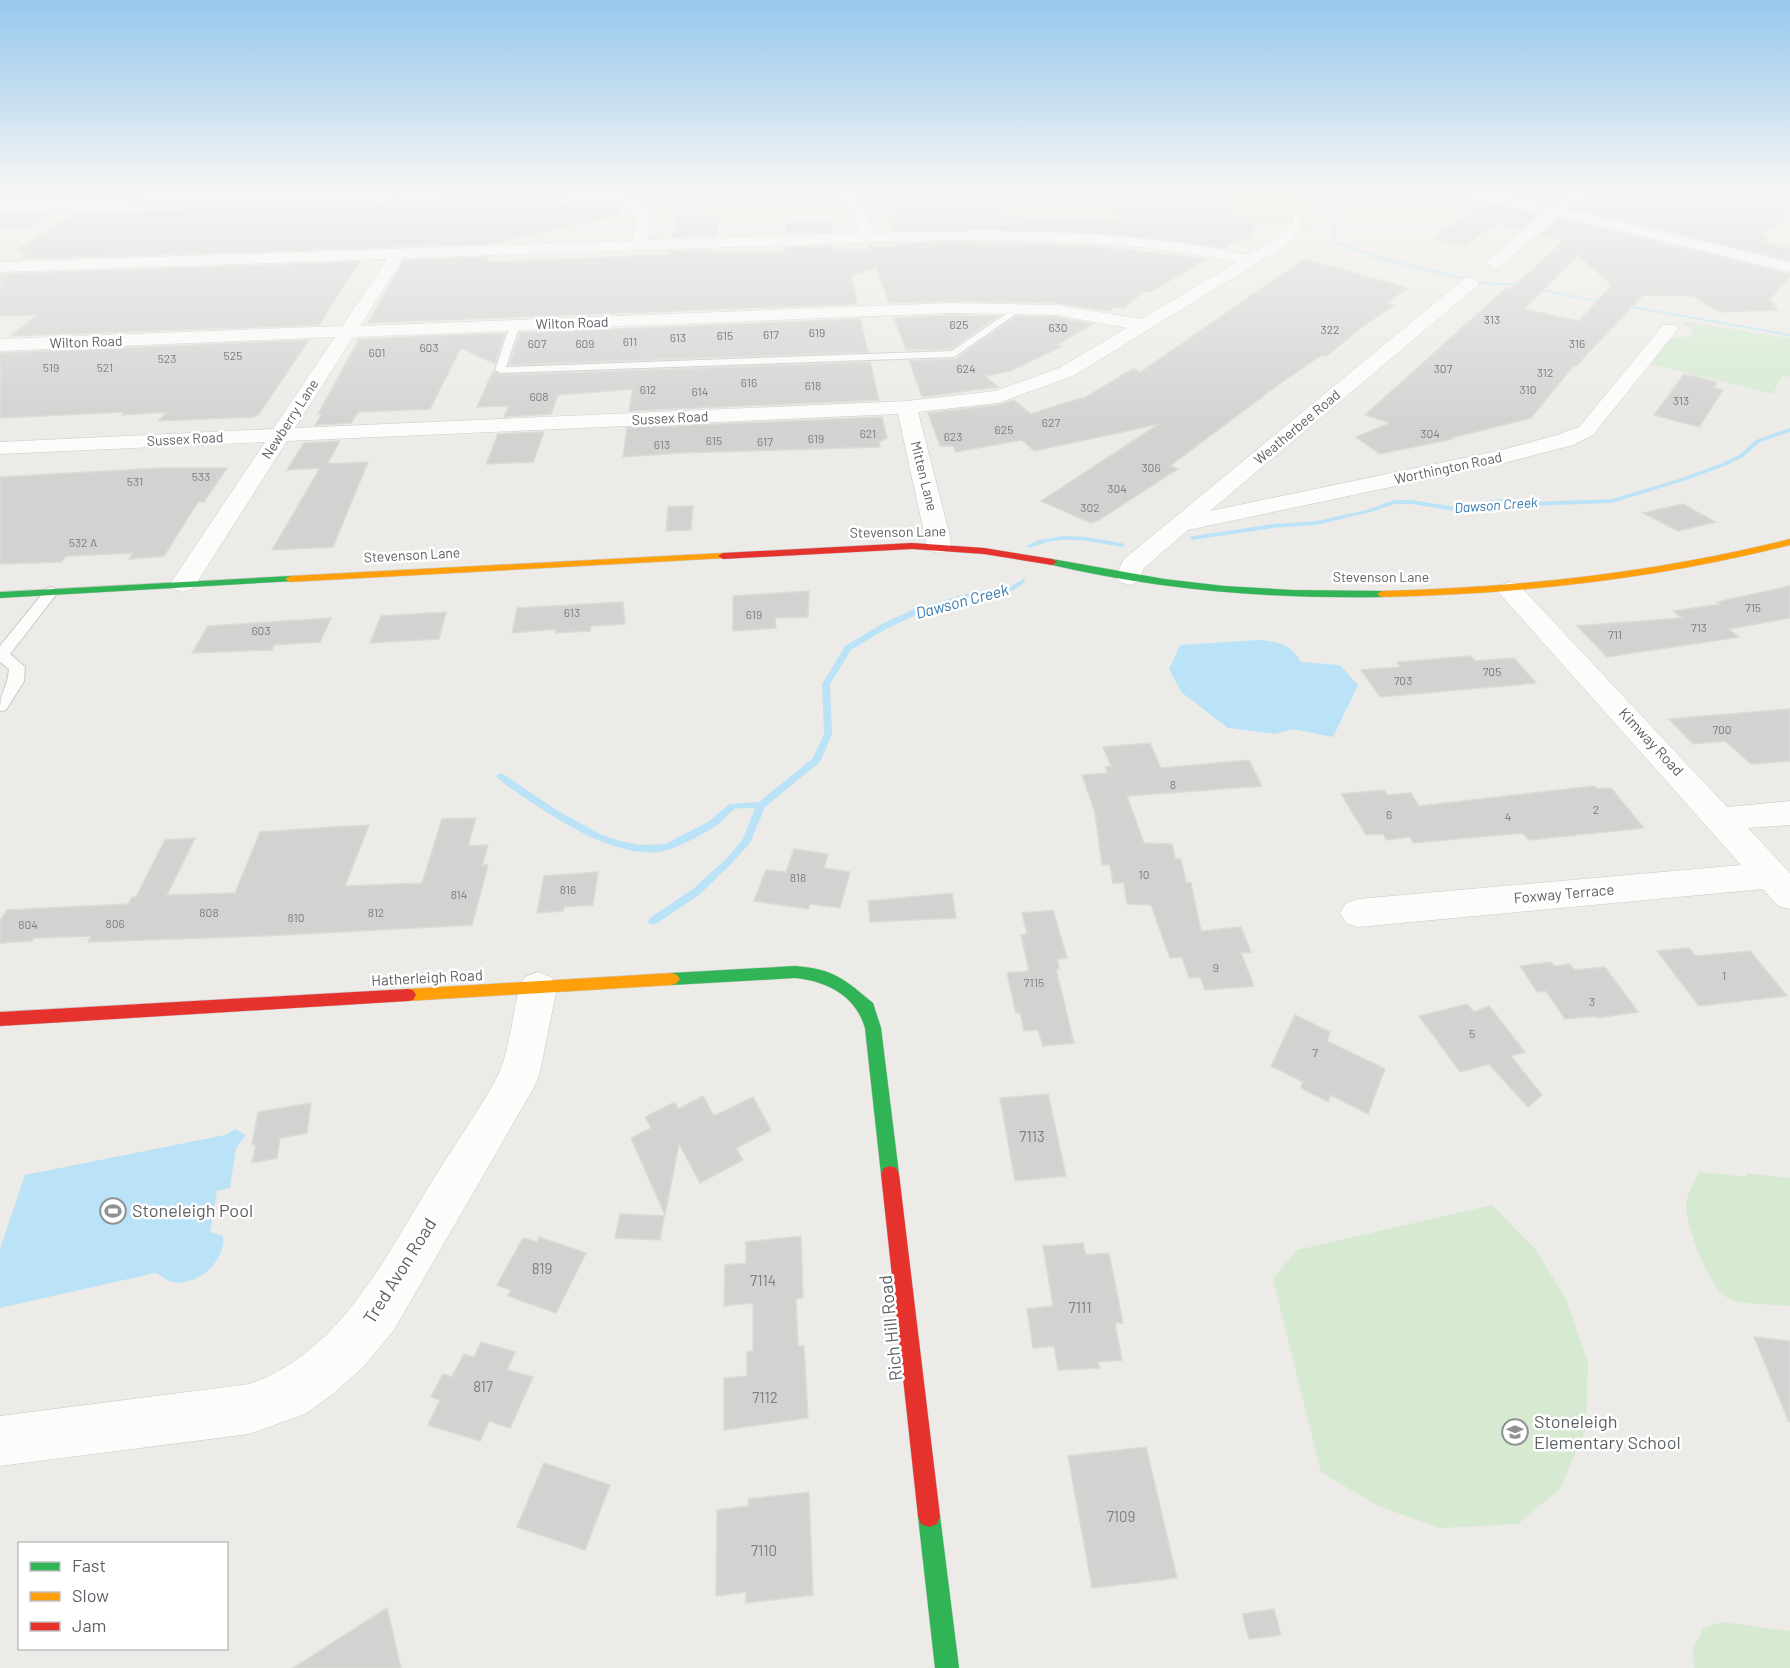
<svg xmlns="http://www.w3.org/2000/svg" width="1790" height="1668" font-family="Barlow,sans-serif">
<rect width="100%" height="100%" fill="#edebe7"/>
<!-- green -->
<path fill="#d5ead1" d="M1190,193H1292C1304,204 1312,213 1312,230L1175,211Z
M1685,322L1790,338V377L1782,376L1773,394L1650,364L1667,340L1694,335L1691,328L1683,324Z
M1700,1172L1748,1177L1746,1173L1790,1178V1306C1773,1304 1746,1305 1730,1299C1710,1292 1686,1226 1686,1205C1687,1192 1694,1183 1700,1172Z
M1492,1205L1536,1250L1566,1299L1588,1363L1586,1429L1560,1489L1518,1524L1440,1528L1378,1506L1321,1472L1273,1279L1297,1250Z
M1722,1622L1790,1631V1668H1694L1693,1647L1704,1628Z"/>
<!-- water -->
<path fill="#bbe3f8" d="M1258,640C1275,641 1293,645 1301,662L1340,665L1358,685L1333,737L1292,729L1275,734L1228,728L1181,692L1169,669L1180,645Z
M235,1129L246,1135L236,1148L230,1188L217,1191L210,1232L223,1236C226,1261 199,1286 173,1282C167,1281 161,1275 155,1273L0,1308V1249L25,1175L225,1135Z"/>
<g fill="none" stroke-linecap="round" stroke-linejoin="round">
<!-- stream -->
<path fill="#bbe3f8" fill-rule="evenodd" d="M1304,193C1319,194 1330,214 1338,224L1336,241L1380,257L1483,282L1518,284L1609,303L1607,304L1518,286L1483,284L1377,259L1333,243L1334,224L1316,202Z
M1619,304L1790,334V336L1621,306H1619Z
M1790,428V432L1760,442L1743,457L1727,465L1686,480L1612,503L1529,506L1499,503L1454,511L1412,504H1395L1371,512L1316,525L1273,528L1192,540L1189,538L1192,536L1273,524L1316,521L1367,510L1394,500H1412L1454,507L1499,499L1529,502L1612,499L1682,478L1723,463L1739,455L1756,440Z
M1064,536L1086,537L1122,543L1125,545L1122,547C1099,543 1075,537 1052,541C1044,542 1037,546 1029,548L1026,546L1039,540Z
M1023,579L1026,581L1025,582L1014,590L979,595L922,612L886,629L851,650L830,684L832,734L820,762L765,807L750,843L732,863L699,895L656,924H650L648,921L650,918L693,889L726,859L743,839L755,808C749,809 738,807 733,810C728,814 725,819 720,823C708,832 685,844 671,849C627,865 560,822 525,798C515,791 504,785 496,776L500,773L503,774L558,811L600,834L620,841L640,845L665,844L708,822L729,804L759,802L813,758L824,734L822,684L845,646L880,625L916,608L978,591L1010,587Z"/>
</g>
<!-- building -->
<path fill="#d4d2d0" stroke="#dcdad6" stroke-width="1.5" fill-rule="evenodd" d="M0,193H75L70,198L0,200Z
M1097,193H1234L1235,214L1262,218L1245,241L1236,240L1225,248L1156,238L1062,231L892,230L889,218H895L894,212H900L897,198L988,195L998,211V216L1123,222Z
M1505,193H1572L1551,204Z
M1603,193H1759L1784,199L1786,221L1758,235L1769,237L1763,242L1790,248V260L1571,208Z
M517,201L619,209V215L489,244L375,247L370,245L369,248L21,259L28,253H18L24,249H18L75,213Z
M1484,203L1538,214L1520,230L1495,224L1465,246L1432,239Z
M52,211L31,227H0V212Z
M677,214L719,218L717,235L673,237Z
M1559,218L1790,274V277L1770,299L1778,310L1719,312L1693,296L1643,295L1576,366L1574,365L1531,418L1451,438L1453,439L1380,454L1356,437L1390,423L1365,415L1506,288L1511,289L1563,241L1540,235ZM1578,255L1612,285L1579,321L1524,309Z
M830,222L831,232L786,233V223Z
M948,242L1093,246L1207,259L1152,291L1143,292L1124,308L1115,307L1109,311L1057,303L950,301L889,303L877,268L851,275L857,304L368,323L404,260L488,257V262L669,255L670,251L785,252V248L832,246V250L870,249L868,245H873L877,248L897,247L896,244Z
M1304,259L1408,288L1386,303L1394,305L1362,327L1327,356L1322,355L1278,385L1170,466L1178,469L1099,520L1091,523L1041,501L1159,424L1034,451L1022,440L956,452L953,446H940L928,413L998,405L1014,400L1031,414L1080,398L1083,399L1134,368L1139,373Z
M359,262L319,325L11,336L37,315L0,316L1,274Z
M950,315L998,316L951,349L906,350L894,318Z
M1017,316L1057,317L1092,324L1057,345L1061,347L1010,371L985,376L998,387L922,397L909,361L955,359Z
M860,319L868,352L509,365L520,333Z
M505,333L495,364L461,348L430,409L358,412L351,423L315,425L322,414H318L359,339Z
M309,340L259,414L253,417L159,421L166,412L122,415L124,412L0,418V353Z
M870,362L879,400L629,411L633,389L558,395L551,414L504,417L509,406L477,407L493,371L500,375Z
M1684,374L1717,382L1714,388L1723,390L1699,427L1654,415Z
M882,417L887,438L879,442L880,447L678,453L623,457L627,428Z
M544,432L533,462L486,464L498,434Z
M340,441L327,464L368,462L333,547L272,550L320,468L287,470L304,443Z
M161,468H227L204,502H198L164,556L129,559L133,553L66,556L61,562L0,564V477Z
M1683,504L1715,522L1678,531L1643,513Z
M693,506L691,530L666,531L668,507Z
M1790,586V618L1729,629L1739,637L1607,657L1577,626L1682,618L1673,611L1721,604L1717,602Z
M809,591L808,617L775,618L776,628L733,631V596Z
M623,602L625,624L591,626L590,631L555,633L556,629L512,633L517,608Z
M446,612L439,639L370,643L381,616Z
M331,618L320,642L274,645L272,650L192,653L208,626Z
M1471,656L1475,661L1514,658L1536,683L1380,697L1361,670L1401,667L1397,662Z
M1790,709V761L1751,764L1725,741L1693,744L1669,719Z
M1150,743L1161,768L1249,760L1262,786L1127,796L1144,843L1172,844L1175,859H1181L1186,882L1191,883L1201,931L1241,927L1251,952L1241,953L1254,986L1205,990L1200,977L1189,978L1182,957L1170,958L1151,905L1127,904L1124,883H1113L1110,865H1102L1095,813L1082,775L1108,773L1105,767L1111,766L1103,747Z
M1594,786L1597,789L1611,788L1644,828L1529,840L1523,833L1413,843L1410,837L1386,840L1383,834L1366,835L1341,794L1384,790L1387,795L1411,793L1419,806Z
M476,818L468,846L488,845L482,865H488L472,925L264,936L88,942L91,936L34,938L32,941L0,943V921L7,910L128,904L132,897H136L165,840L195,838L167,895L235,893L260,832L334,827L369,825L345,886L422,883L442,819Z
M794,849L828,854L824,868L850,872L840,908L810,904L808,909L754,901L766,870L786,872Z
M598,872L593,905L564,907L563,911L537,913L544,876Z
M952,893L956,918L870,922L868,901Z
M1053,910L1067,958L1057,959L1059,969H1056L1074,1043L1043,1046L1038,1030L1024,1031L1020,1013H1016L1007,973L1029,971L1021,935L1027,934L1022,913Z
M1689,948L1696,956L1750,951L1787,996L1699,1006L1657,951Z
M1551,962L1554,966L1570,964L1574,970L1605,967L1638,1012L1597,1018L1596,1016L1565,1019L1546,991L1537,992L1520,966Z
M1467,1004L1474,1012L1489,1006L1525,1052L1511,1056L1542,1095L1528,1107L1489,1064L1460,1072L1419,1016Z
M1295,1015L1330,1032L1327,1041L1385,1069L1368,1114L1331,1095L1328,1102L1301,1088L1303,1082L1271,1066Z
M1048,1094L1066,1176L1015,1181L1000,1098Z
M703,1096L714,1116L753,1097L771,1130L736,1148L743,1160L700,1183L679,1144L665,1215L631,1138L651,1128L645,1117L675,1102L678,1109Z
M311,1103L307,1133L280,1138L277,1158L252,1163L256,1144L252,1145L258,1112Z
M620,1214L664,1216L660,1240L615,1238Z
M801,1236L803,1298L796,1299L798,1346H804L808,1418L724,1430V1378L747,1376V1352L753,1351V1303L724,1306L725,1265L746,1263V1242Z
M539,1237L586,1253L556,1313L508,1296L511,1290L497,1285L523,1238L537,1242Z
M1083,1243L1086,1255L1109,1253L1123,1323H1115L1122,1360L1098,1362L1100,1368L1058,1370L1054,1346L1033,1348L1027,1309L1053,1306L1043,1246Z
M1754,1337L1790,1341V1422H1789Z
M481,1342L515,1352L507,1370L533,1377L510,1428L489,1421L480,1441L428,1425L440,1400L431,1397L443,1374L452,1377L464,1354L474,1357Z
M1146,1447L1177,1578L1092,1588L1068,1456Z
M544,1463L610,1485L585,1550L517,1527Z
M809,1492L813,1595L746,1603V1592L716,1596L717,1510L749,1506L748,1499Z
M387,1608L401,1668H293Z
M1274,1609L1281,1635L1249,1639L1242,1614Z"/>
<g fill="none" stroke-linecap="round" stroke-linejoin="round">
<!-- lane casing -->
<g stroke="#c8c8c8" stroke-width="2">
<path id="lane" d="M1294,215H1300L1302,223L1294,231L1290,229L1294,223Z
M1017,306L1025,308L954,357L500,373L495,370L510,325L515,322L520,325L506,367L952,351Z
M52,587L59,591L10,654L25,667L24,681L6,710L0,711C0,691 8,687 9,669L0,662V646L47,588Z"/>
</g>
<!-- street casing -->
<g stroke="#c8c8c8" stroke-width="1">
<path id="street" d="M291,193H464L457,197L0,210V202Z
M551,193C585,193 629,186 651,217L648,240L859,233L849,207L835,193H852C863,204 869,218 874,233C1000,229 1125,229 1249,255L1275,240L1289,226L1294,224L1302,229L1285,246L1073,376L998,403L918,412L950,536L951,546L948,551L939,553L930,551L927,546L898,414L287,441L196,584L192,589L183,592L174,589L170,584L265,442L0,454V442L273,429L335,337L0,351V339L342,326L387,259L0,272V262L633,241L637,217C620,196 582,199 558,197ZM948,240C1045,240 1142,242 1237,262L1141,319L1057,305L950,303L360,326L403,258ZM950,313L1057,315L1127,328L1059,368L995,391L907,401L295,428L353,337Z
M1462,193H1492L1552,206C1567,194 1581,193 1601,193L1572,204L1566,209L1790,262V272L1558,216L1501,266L1495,268L1487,263L1489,260L1543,213L1469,197Z
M1471,277L1479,282L1477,286L1210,511L1502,450L1557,435L1579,427L1663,325H1675L1678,329L1593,435L1573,445L1504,463L1188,530L1144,568L1138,582L1129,585L1120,582L1116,577L1123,560L1465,278Z
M1510,582L1519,585L1727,807L1790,801V825L1748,828L1790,873V909L1778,906L1763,889L1358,927L1346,923L1340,913L1346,903L1358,899L1741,865L1501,595L1497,590L1501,585Z
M538,972L551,977L557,988L539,1076L533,1089L394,1330L364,1366L333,1394L305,1414L249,1434L0,1466V1416L249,1384C341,1353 386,1255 434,1178C455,1143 481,1109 499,1073C508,1054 514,1010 519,988L525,977Z"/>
</g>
<!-- fast casing -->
<g stroke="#c9c9c9" stroke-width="1">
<path id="fast" d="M1052,559L1164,579L1224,586L1292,590L1382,591L1387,594L1382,597C1270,599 1158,590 1048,564V560Z
M290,576L294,577V581L0,598V592Z
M795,966C834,969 844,979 873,1003L881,1028L899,1174L896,1180L890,1182L884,1180L881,1174L865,1028C856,996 827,981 795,978L672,985L667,983L664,979L667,975L672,973Z
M929,1505L937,1508L940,1516L959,1668H935L918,1516L921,1508Z"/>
</g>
<!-- slow casing -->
<g stroke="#c9c9c9" stroke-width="1">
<path id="slow" d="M1790,539V545C1655,579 1521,594 1382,597L1377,594L1382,591C1523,587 1653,573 1790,539Z
M723,553L727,554V558L290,582L285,579L290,576Z
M672,973L677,975L680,979L677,983L672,985L408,1001L403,1000L400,995L403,990L408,989Z"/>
</g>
<!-- jam casing -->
<g stroke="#c9c9c9" stroke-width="1">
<path id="jam" d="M912,543L984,548L1052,559L1057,562L1052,565L984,554L912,549L723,559L718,556L723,553Z
M408,989L413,990L416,995L413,1000L408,1001L0,1026V1012Z
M890,1166L896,1168L899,1174L940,1516L937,1524L929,1527L921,1524L918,1516L881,1174L884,1168Z"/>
</g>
<!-- lane -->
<use href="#lane" fill="#fcfcfb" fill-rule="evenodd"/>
<!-- street -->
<use href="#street" fill="#fcfcfb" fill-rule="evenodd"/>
<!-- fast -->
<use href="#fast" fill="#30b455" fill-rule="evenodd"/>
<!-- slow -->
<use href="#slow" fill="#ff9f0a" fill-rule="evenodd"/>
<!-- jam -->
<use href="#jam" fill="#e5322d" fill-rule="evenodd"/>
</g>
<!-- sky -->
<linearGradient id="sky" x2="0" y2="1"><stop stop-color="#96c7ee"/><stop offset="0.45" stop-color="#f7f6f4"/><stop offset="1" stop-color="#f7f6f4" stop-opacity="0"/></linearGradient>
<rect width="1790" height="427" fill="url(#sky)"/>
<!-- icons -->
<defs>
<g id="stadium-ring" transform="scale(1.35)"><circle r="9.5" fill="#fff" stroke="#8f9193" stroke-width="1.5"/><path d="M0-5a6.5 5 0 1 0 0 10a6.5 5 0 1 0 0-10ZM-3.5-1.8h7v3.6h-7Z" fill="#8f9193"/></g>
<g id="school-ring" transform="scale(1.35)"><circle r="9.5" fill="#fff" stroke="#8f9193" stroke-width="1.5"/><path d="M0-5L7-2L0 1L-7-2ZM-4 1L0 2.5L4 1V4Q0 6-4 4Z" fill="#8f9193"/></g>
</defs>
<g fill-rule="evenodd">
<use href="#stadium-ring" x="113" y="1211"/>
<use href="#school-ring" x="1515" y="1432"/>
</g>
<g text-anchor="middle" stroke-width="5" stroke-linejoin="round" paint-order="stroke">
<!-- number labels -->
<g font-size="12" fill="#7b7e82">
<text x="1492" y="324">313</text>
<text x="959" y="329">625</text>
<text x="1058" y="332">630</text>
<text x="1330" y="334">322</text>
<text x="817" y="337">619</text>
<text x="771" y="339">617</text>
<text x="725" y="340">615</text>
<text x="678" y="342">613</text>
<text x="630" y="346">611</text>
<text x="537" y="348">607</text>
<text x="585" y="348">609</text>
<text x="1577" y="348">316</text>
<text x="429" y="352">603</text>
<text x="377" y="357">601</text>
<text x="233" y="360">525</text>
<text x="167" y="363">523</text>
<text x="51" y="372">519</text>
<text x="105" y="372">521</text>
<text x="966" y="373">624</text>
<text x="1443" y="373">307</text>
<text x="1545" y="377">312</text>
<text x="749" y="387">616</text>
<text x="813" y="390">618</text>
<text x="648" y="394">612</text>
<text x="1528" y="394">310</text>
<text x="700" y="396">614</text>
<text x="539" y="401">608</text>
<text x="1681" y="405">313</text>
<text x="1051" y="427">627</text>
<text x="1004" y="434">625</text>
<text x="868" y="438">621</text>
<text x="1430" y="438">304</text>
<text x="953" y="441">623</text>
<text x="816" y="443">619</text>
<text x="714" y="445">615</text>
<text x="765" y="446">617</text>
<text x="662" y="449">613</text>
<text x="1151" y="472">306</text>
<text x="201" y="481">533</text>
<text x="135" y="486">531</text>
<text x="1117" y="493">304</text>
<text x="1090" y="512">302</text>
<text x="83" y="547">532 A</text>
<text x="1753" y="612">715</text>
<text x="572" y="617">613</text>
<text x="754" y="619">619</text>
<text x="1699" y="632">713</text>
<text x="261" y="635">603</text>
<text x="1615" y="639">711</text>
<text x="1492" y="676">705</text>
<text x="1403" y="685">703</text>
<text x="1722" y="734">700</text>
<text x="1173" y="789">8</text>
<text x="1596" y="814">2</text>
<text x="1389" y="819">6</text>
<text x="1508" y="821">4</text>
<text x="1144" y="879">10</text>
<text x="798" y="882">818</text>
<text x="568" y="894">816</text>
<text x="459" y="899">814</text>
<text x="209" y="917">808</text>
<text x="376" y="917">812</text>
<text x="296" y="922">810</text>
<text x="115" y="928">806</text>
<text x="28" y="929">804</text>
<text x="1216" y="972">9</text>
<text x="1724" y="980">1</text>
<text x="1034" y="987">7115</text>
<text x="1592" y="1006">3</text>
<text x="1472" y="1038">5</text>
<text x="1315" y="1057">7</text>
</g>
<!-- far-street labels -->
<g font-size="14" fill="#5c6166" stroke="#fff">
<text transform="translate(572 323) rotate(-2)" y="5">Wilton Road</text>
<text transform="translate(86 342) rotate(-2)" y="5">Wilton Road</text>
<text transform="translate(670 418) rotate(-3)" y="5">Sussex Road</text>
<text transform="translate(290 419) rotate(-57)" y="5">Newberry Lane</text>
<text transform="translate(1297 427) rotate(-40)" y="5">Weatherbee Road</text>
<text transform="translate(185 439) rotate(-3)" y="5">Sussex Road</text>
<text transform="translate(1448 468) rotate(-12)" y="5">Worthington Road</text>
<text transform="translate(924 476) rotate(76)" y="5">Mitten Lane</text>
<text transform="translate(898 532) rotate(-1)" y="5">Stevenson Lane</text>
<text transform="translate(412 555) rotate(-3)" y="5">Stevenson Lane</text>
<text x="1381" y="582">Stevenson Lane</text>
</g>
<!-- far-water labels -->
<g font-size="14" font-style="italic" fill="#377bb0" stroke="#fff">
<text transform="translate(1496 505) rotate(-4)" y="5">Dawson Creek</text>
</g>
<!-- street labels -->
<g font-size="15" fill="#5c6166" stroke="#fff">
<text transform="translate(1651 742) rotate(47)" y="5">Kimway Road</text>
<text transform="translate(1564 894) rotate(-5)" y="5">Foxway Terrace</text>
<text transform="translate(427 978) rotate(-3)" y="5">Hatherleigh Road</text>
</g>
<!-- near-number labels -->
<g font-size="15" fill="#7b7e82">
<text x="1032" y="1142">7113</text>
<text x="542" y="1274">819</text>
<text x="763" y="1286">7114</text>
<text x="1080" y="1313">7111</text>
<text x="483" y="1392">817</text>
<text x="765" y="1403">7112</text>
<text x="1121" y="1522">7109</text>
<text x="764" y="1556">7110</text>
</g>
<!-- water labels -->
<g font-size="16" font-style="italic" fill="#377bb0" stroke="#fff">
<text transform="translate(962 601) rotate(-15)" y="6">Dawson Creek</text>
</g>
<!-- near-poi labels -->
<g font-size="18" fill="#5c6166" stroke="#fff" text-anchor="start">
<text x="132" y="1217">Stoneleigh Pool</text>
<text x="1534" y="1428">Stoneleigh<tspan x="1534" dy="21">Elementary School</tspan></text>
</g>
<!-- near-street labels -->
<g font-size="18" fill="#5c6166" stroke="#fff">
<text transform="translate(400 1271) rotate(-58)" y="6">Tred Avon Road</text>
<text transform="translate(891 1328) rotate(-96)" y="6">Rich Hill Road</text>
</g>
</g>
<!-- legend -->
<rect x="18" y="1542" width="210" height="108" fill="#ffffff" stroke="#bec0c2" stroke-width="1.5"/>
<rect x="30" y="1562" width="30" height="9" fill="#30b455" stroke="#bec0c2" stroke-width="1.5"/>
<text x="72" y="1572" font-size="18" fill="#5c6166">Fast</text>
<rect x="30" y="1592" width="30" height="9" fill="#ff9f0a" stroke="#bec0c2" stroke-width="1.5"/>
<text x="72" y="1602" font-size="18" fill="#5c6166">Slow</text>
<rect x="30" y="1622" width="30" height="9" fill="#e5322d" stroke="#bec0c2" stroke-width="1.5"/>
<text x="72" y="1632" font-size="18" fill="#5c6166">Jam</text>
</svg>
